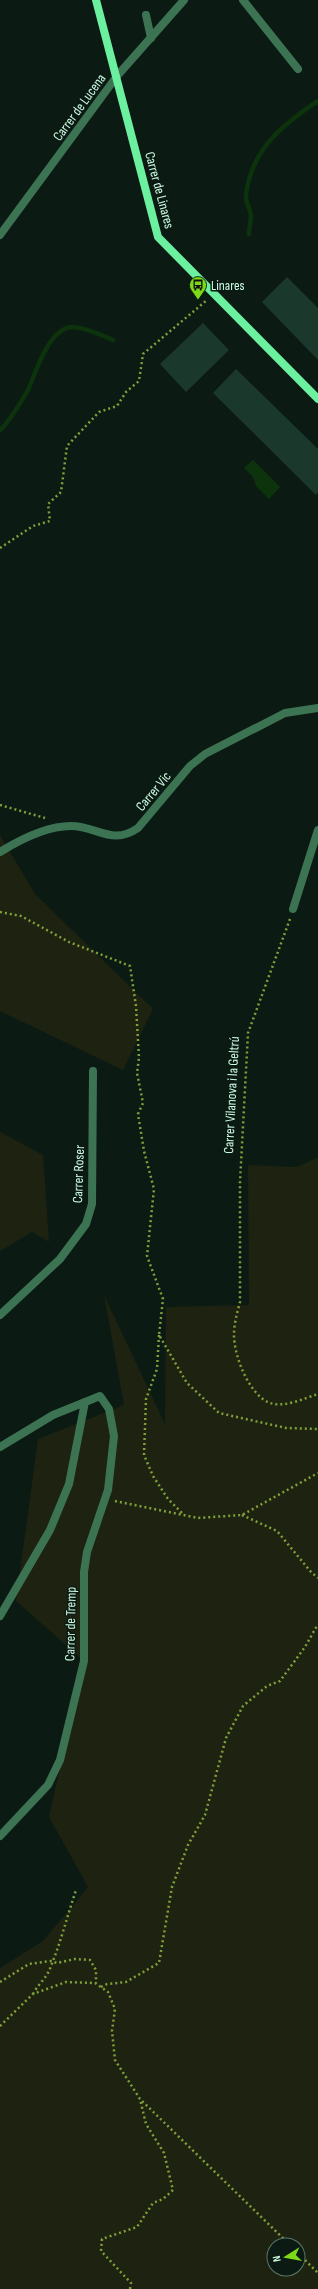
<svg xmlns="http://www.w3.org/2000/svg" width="318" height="2289" font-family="'Sofia Sans Condensed',sans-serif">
<rect width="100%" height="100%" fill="#0c1a14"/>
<!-- green -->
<path fill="#1d2310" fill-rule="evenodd" d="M0,835L35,894L153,1009L123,1070L0,1011Z
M0,1132L43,1155L49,1242L32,1232L0,1251Z
M318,1157V2289H0V1968L43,1941L88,1887L49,1817L84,1661L16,1601L38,1439L124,1405L104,1295L165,1424L166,1307L249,1305L248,1165L297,1167ZM274,2245H298V2269H274Z"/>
<!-- water -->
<path fill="#0c330c" d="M253,460L280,487L269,499L256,486L253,477L244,468Z"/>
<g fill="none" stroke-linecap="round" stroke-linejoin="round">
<!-- stream -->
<path stroke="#0c330c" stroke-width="4.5" d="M249,234C249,228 251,221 251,215C250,208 245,202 246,195C251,150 283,124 318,101
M0,430C10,421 21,402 28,390C36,372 48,329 72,327C85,327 101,335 113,340"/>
</g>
<!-- building -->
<path fill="#1a392c" d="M287,277L318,308V360L262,302Z
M203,323L229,350L186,392L160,364Z
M236,369L318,449V492L316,495L213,393Z"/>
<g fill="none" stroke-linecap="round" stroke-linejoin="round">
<!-- path -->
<path stroke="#80a038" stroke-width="2.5" stroke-dasharray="2 3" stroke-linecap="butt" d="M0,548L33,526L50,521L48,504L61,492L67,446L99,412L117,406L126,392L139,381L143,354L207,300
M0,805L45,818
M0,912L21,916L69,942L130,966L136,1006L139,1058L137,1073L143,1103L138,1114L144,1151L154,1189L147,1256L163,1299L159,1335L187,1383L219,1413L286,1428L318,1429
M290,919L248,1033L240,1182V1302C237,1313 234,1324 234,1335C234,1356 249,1395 270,1403C285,1408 305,1398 318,1394
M159,1335L157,1369L146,1399L144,1455L153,1476L168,1499L184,1515
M115,1501L198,1518L242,1515L318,1473
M242,1515L277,1531L311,1572L318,1578
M0,1982L29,1964L51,1961L57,1963L75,1959L90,1960L96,1970V1983
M101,1987L107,1984L126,1982L159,1963L172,1887L188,1845L205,1815L226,1738L243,1706L267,1686L280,1681L305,1647L318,1624
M33,1994C37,1986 45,1979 49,1971C60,1945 67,1917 76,1890
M0,2026L33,1994L66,1982L95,1983L108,1992L115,2009L112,2031L115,2060L140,2099L290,2245
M298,2253L318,2273
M130,2289L131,2283L101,2251L102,2239L137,2227L153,2203L163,2199L173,2190L164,2153L146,2124L140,2099"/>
<!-- lane -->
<path stroke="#3c7453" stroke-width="8" d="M146,15L151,38"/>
<!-- street -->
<path stroke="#3c7453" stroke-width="8" d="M243,0L298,69
M0,235L117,76L184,0
M0,852C21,839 46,826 71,826C97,826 112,846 138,828L190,766L205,754L285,713L318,708
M293,909L318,830
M0,1315L60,1259L86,1224L92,1204L93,1071
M0,1447L53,1415L100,1396L109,1409L114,1436L108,1490L87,1552L84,1572V1661L60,1760L48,1785L0,1836
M0,1616L50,1530L69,1484L85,1402"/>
<!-- secondary -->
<path stroke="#6bf09f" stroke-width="8" d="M96,0L158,237L318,399"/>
</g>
<!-- icons -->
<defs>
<g id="bus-pin" transform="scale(0.9)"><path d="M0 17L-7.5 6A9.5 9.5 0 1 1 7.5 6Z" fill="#7eda16" stroke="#0c1a14"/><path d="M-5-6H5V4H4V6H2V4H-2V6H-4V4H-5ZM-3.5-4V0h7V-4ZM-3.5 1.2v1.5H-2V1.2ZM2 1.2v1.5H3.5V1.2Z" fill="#111"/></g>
</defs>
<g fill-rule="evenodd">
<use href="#bus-pin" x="198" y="285"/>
</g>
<g text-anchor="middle" stroke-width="3" stroke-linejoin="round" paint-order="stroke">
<!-- street labels -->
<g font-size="14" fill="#cafae1" stroke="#0c1a14">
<text transform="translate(79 107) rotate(-54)" y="5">Carrer de Lucena</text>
<text transform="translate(160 190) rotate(75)" y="5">Carrer de Linares</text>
<text transform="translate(153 791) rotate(-50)" y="5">Carrer Vic</text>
<text transform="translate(231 1095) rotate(-87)" y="5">Carrer Vilanova i la Geltrú</text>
<text transform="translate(78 1174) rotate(-88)" y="5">Carrer Roser</text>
<text transform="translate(70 1624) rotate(-89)" y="5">Carrer de Tremp</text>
</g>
<!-- poi labels -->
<g font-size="14" fill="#cafae1" stroke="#0c1a14" text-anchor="start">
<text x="211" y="290">Linares</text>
</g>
</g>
<!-- north arrow -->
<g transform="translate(286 2257) rotate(259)"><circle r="19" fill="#0c1a14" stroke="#587466"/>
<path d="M0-3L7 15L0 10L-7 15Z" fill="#7eda16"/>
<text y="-6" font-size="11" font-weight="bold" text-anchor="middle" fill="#cafae1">N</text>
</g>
</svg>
